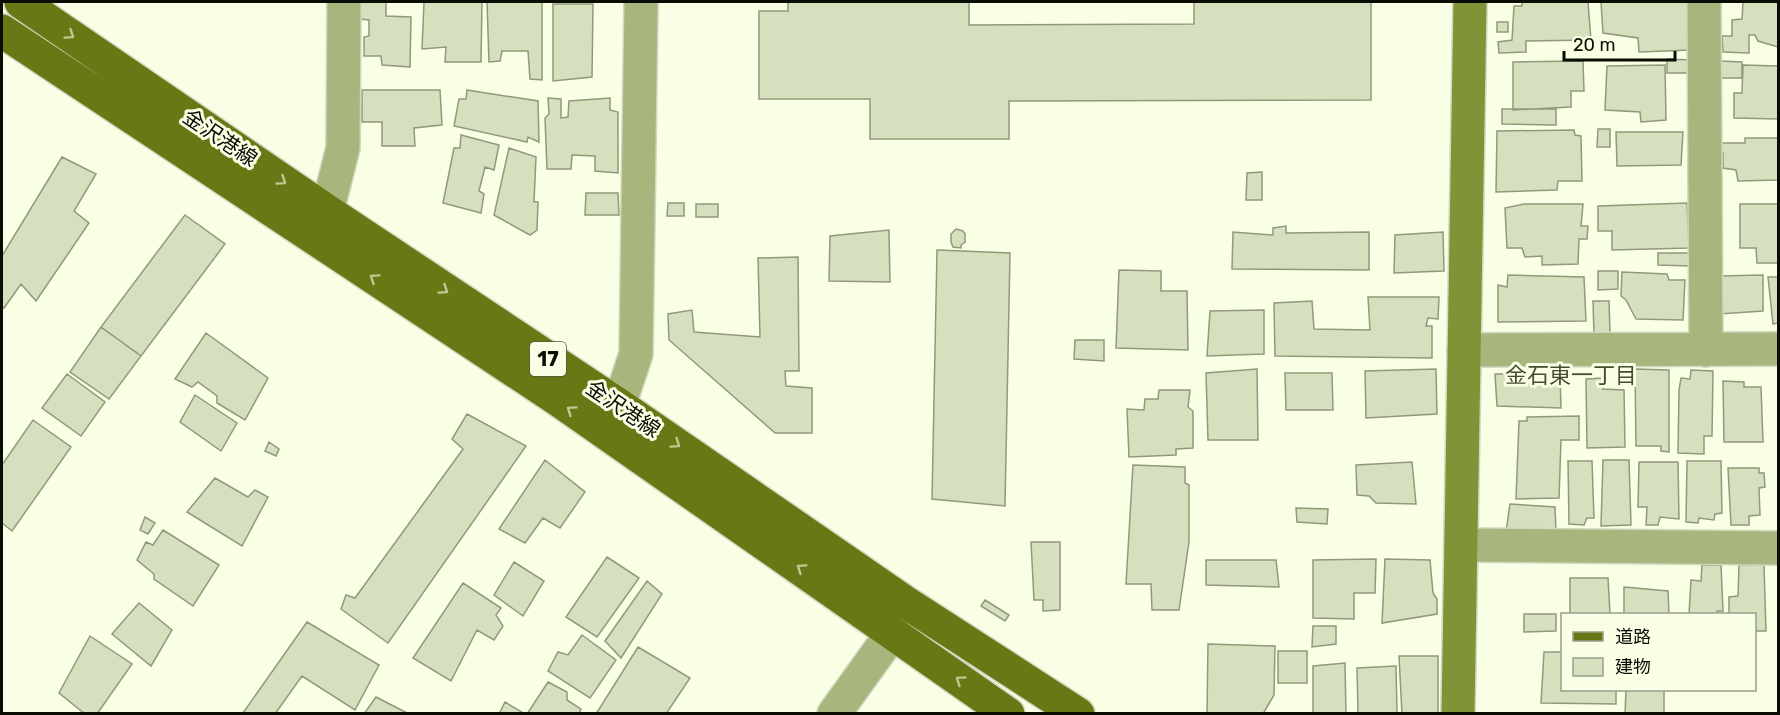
<svg xmlns="http://www.w3.org/2000/svg" width="1780" height="715" font-family="Rubik,'Noto Sans JP',sans-serif">
<rect width="100%" height="100%" fill="#f8ffe4"/>
<!-- building -->
<path fill="#d6dfbe" stroke="#91997a" stroke-width="1.5" d="M361,2H386V16L411,17L410,67L382,65L381,56H364V37L369,36V20L360,19Z
M424,2H482L481,62H445L446,47L422,49Z
M487,2H542V80L530,79L528,51H502L500,61L489,62Z
M788,2H969V25L1194,24V2H1371V100L1009,101V139H870V99H759V11H788Z
M1522,2H1588L1591,40L1526,41V52L1499,53L1498,42L1512,40L1514,6H1522Z
M1601,2H1690L1691,50L1639,52L1638,38L1603,33Z
M1743,2H1778V47L1758,41L1755,35H1749V53L1723,52L1722,36H1732V20L1742,19Z
M553,4H593L592,77L553,81Z
M1497,22H1508V32H1497Z
M1667,59L1692,60L1691,73H1667Z
M1583,61L1584,91H1571V107L1513,110V62Z
M1719,61L1742,62V78H1719Z
M1665,65L1666,120L1641,122L1640,112L1605,110L1607,66Z
M1743,65L1778,66V119L1734,118V93H1742Z
M362,90H440L442,125L414,128L415,146H382V122H362Z
M467,90L538,101L539,142L528,137L527,142L454,126L459,99H466Z
M548,98L561,99V118L568,117L569,101L610,98V110L618,112V173L595,171V156L572,155L571,169H547L545,118L549,114Z
M1502,109H1556V125L1502,124Z
M1598,129H1610V147H1597Z
M1574,130L1575,135L1581,136L1582,181H1558L1557,190L1496,192L1497,131Z
M1616,132H1683L1681,165L1617,166Z
M461,135L499,145L494,170L485,167L479,191L484,194L481,213L443,203L454,148H460Z
M1745,138H1778V180L1738,181L1736,170L1723,168V153H1719L1720,143H1745Z
M509,148L536,157L534,202H538L537,230L530,235L494,215Z
M62,157L96,174L74,211L89,223L36,301L21,284L4,308L2,306V256Z
M1262,172V200H1246L1247,173Z
M586,193H618L619,215H585Z
M668,203H684V216H667Z
M1687,203L1689,248L1612,250V231H1598V206Z
M696,204H718V217H696Z
M1524,204H1583L1581,226H1588L1587,239H1579L1578,264L1542,265V256L1525,257L1522,248H1507L1505,208Z
M1740,204H1778V263H1757L1756,248H1740Z
M185,215L225,244L141,356L101,327Z
M1286,226V233L1369,232V270L1232,269L1233,232L1273,235V228Z
M956,229L963,231L965,234V242L961,245V248L953,247L951,242V234Z
M889,230L890,282L829,281L830,236Z
M1443,232L1444,271L1394,273L1395,235Z
M937,250L1010,253L1005,506L932,499Z
M1658,253H1690V266L1658,265Z
M798,257L799,371H785L786,386L812,388V433H775L669,340L668,314L692,310L694,332L760,337L758,258Z
M1119,270L1161,271V291H1187L1188,350L1116,348Z
M1598,271H1618V289L1598,290Z
M1622,272L1667,274L1669,280H1685L1683,320L1636,319L1626,300L1621,296Z
M1508,275L1584,277L1586,321L1498,322V285L1507,287Z
M1763,275V311L1719,314V276Z
M1768,277H1778V323L1773,324Z
M1368,297H1439L1438,319L1428,318L1426,326H1432V358L1275,356L1274,303L1312,301L1314,329L1370,330Z
M1593,301H1609L1610,334L1594,335Z
M1264,310V354L1207,356L1210,311Z
M101,327L141,356L109,399L70,372Z
M206,333L268,378L245,420L217,403V396L198,382L192,387L175,379Z
M1075,340H1104V361L1074,359Z
M1257,369L1258,440H1208L1206,373Z
M1436,369L1437,414L1366,418L1365,371Z
M1635,369L1669,370V452L1661,451V446H1636Z
M1691,370L1713,371L1712,436H1704V454L1678,453L1679,390L1681,378L1690,379Z
M1285,373H1332L1333,410H1286Z
M67,374L105,402L81,436L42,408Z
M1495,374H1560L1561,408L1497,406Z
M1603,378V389L1624,390L1625,447L1587,448L1586,379Z
M1723,381L1744,382V387H1761L1763,442H1724Z
M1159,390H1190L1188,407L1193,411V448L1176,449V455L1129,457L1127,409L1144,410L1145,399H1158Z
M195,395L237,423L221,451L180,422Z
M467,414L526,446L388,643L341,609L346,595L355,598L463,449L452,439Z
M1579,416V440H1561L1559,498L1516,499L1519,421H1527V417Z
M33,420L71,447L12,531L2,523V465Z
M269,442L279,449L276,456L265,451Z
M545,460L585,492L560,528L543,518L525,543L499,529Z
M1603,460H1629L1631,525L1601,526Z
M1568,461H1592L1594,518H1587L1584,525L1569,524Z
M1687,461H1721L1722,513L1715,514L1714,520L1699,518L1698,523L1686,522Z
M1412,462L1416,504L1376,503L1369,496L1357,495L1356,465Z
M1639,462H1678L1679,519L1660,517L1658,525H1646L1647,507H1638Z
M1133,465L1185,467V483L1189,485V542L1179,610H1152L1151,584H1126Z
M1728,468H1759V473H1764L1765,487L1759,488L1760,515L1749,516V525H1731Z
M215,478L248,497L255,490L268,497L242,546L187,512Z
M1510,504L1555,507L1556,532H1506Z
M1296,508L1328,509L1327,524L1297,522Z
M145,517L155,523L148,534L140,530Z
M163,530L219,565L193,606L154,579V574L137,560L146,542L153,545Z
M1031,542H1060V610L1043,611V600H1034Z
M607,557L639,578L597,637L566,617Z
M1376,559L1375,593H1354V619L1313,618V560Z
M1385,559L1430,560L1433,593L1437,599V614L1382,623Z
M1206,560H1276L1279,587L1206,585Z
M514,562L544,581L523,616L494,595Z
M1702,565H1721L1723,611H1717V614H1689L1691,580L1701,581Z
M1739,565H1764L1766,631H1754V614H1729V597L1738,596Z
M1570,578H1608L1610,614H1570Z
M647,581L662,594L621,658L605,641Z
M463,583L501,608L496,615L503,626L494,640L477,630L451,681L413,658Z
M1624,587L1668,591L1669,614H1624Z
M985,600L1009,615L1005,621L981,606Z
M139,603L172,630L151,666L112,634Z
M1524,614H1556V631L1524,632Z
M307,622L379,665L355,710L302,676L275,714L243,713Z
M1313,626H1336V644L1312,647Z
M582,635L616,660L590,698L548,671L558,652L568,655Z
M90,636L132,664L97,714H85L59,693Z
M1208,644L1275,646L1274,695L1263,714H1207Z
M638,647L690,678L666,714H596Z
M1278,651H1307V683H1278Z
M1544,652H1562V690H1616V704L1541,703Z
M1399,656H1438V714H1402Z
M1345,663L1346,714H1313V666Z
M1396,666L1397,714H1358L1357,668Z
M548,682L567,692V700L581,709L579,714H527Z
M1626,690H1664V713L1625,714Z
M376,697L409,714H364Z
M505,702L525,714H499Z"/>
<g fill="none" stroke-linecap="round" stroke-linejoin="round">
<!-- street casing -->
<g stroke="#d2d8c0" stroke-width="36">
<path id="street" d="M1704,2L1706,350
M310,232L327,211L343,148L344,2
M1464,350L1778,349
M601,424L619,405L636,354L641,2
M1461,545L1778,548
M834,714L893,632"/>
</g>
<!-- secondary casing -->
<g stroke="#d2d8c0" stroke-width="36">
<path id="secondary" d="M1458,714L1470,2"/>
</g>
<!-- primary casing -->
<g stroke="#d2d8c0" stroke-width="36">
<path id="primary" d="M21,2L327,211L619,405L905,602L1078,714
M2,31L557,399L1008,714"/>
</g>
<!-- street -->
<use href="#street" stroke="#a8b67d" stroke-width="33"/>
<!-- secondary -->
<use href="#secondary" stroke="#809337" stroke-width="33"/>
<!-- primary -->
<use href="#primary" stroke="#677815" stroke-width="33"/>
</g>
<!-- one-way arrows -->
<defs><path id="oneway-chevron" d="M-2-3.5L2.5 0L-2 3.5" fill="none" stroke-width="1.6" stroke-linecap="round" stroke-linejoin="round" transform="scale(1.5)"/></defs>
<g stroke="#bec991">
<use href="#oneway-chevron" transform="translate(70 35) rotate(34)"/>
<use href="#oneway-chevron" transform="translate(282 181) rotate(34)"/>
<use href="#oneway-chevron" transform="translate(374 278) rotate(-146)"/>
<use href="#oneway-chevron" transform="translate(444 290) rotate(34)"/>
<use href="#oneway-chevron" transform="translate(571 410) rotate(-145)"/>
<use href="#oneway-chevron" transform="translate(676 444) rotate(35)"/>
<use href="#oneway-chevron" transform="translate(801 568) rotate(-145)"/>
<use href="#oneway-chevron" transform="translate(960 680) rotate(-145)"/>
</g>
<g text-anchor="middle" stroke-width="6" stroke-linejoin="round" paint-order="stroke">
<!-- shield labels -->
<rect fill="#f8ffe4" stroke="#515646" stroke-width="1.5" x="530" y="342" width="36" height="34" rx="4.5"/>
<g font-size="20" font-weight="bold" fill="#0a0d03">
<text x="548" y="366">17</text>
</g>
<!-- street labels -->
<g font-size="21" fill="#0a0d03" stroke="#f8ffe4">
<text transform="translate(220 138) rotate(34)" y="7">金沢港線</text>
<text transform="translate(623 409) rotate(34)" y="7">金沢港線</text>
</g>
<!-- neighbourhood labels -->
<g font-size="22" fill="#454c30" stroke="#f8ffe4">
<text x="1571" y="383">金石東一丁目</text>
</g>
</g>
<!-- border -->
<rect width="1780" height="715" fill="none" stroke="#0a0d03" stroke-width="6"/>
<!-- legend -->
<rect x="1561" y="613" width="195" height="78" fill="#f8ffe4" stroke="#999e8a" stroke-width="1.5"/>
<rect x="1573" y="632" width="30" height="9" fill="#677815" stroke="#999e8a" stroke-width="1.5"/>
<text x="1615" y="643" font-size="18" fill="#0a0d03">道路</text>
<rect x="1573" y="658" width="30" height="18" fill="#d6dfbe" stroke="#999e8a" stroke-width="1.5"/>
<text x="1615" y="673" font-size="18" fill="#0a0d03">建物</text>
<!-- scale -->
<path d="M1564 51v9h111v-9" fill="none" stroke="#0a0d03" stroke-width="3"/>
<text x="1573" y="51" font-size="18" fill="#0a0d03" stroke="#f8ffe4" stroke-width="4.5" paint-order="stroke">20 m</text>
</svg>
